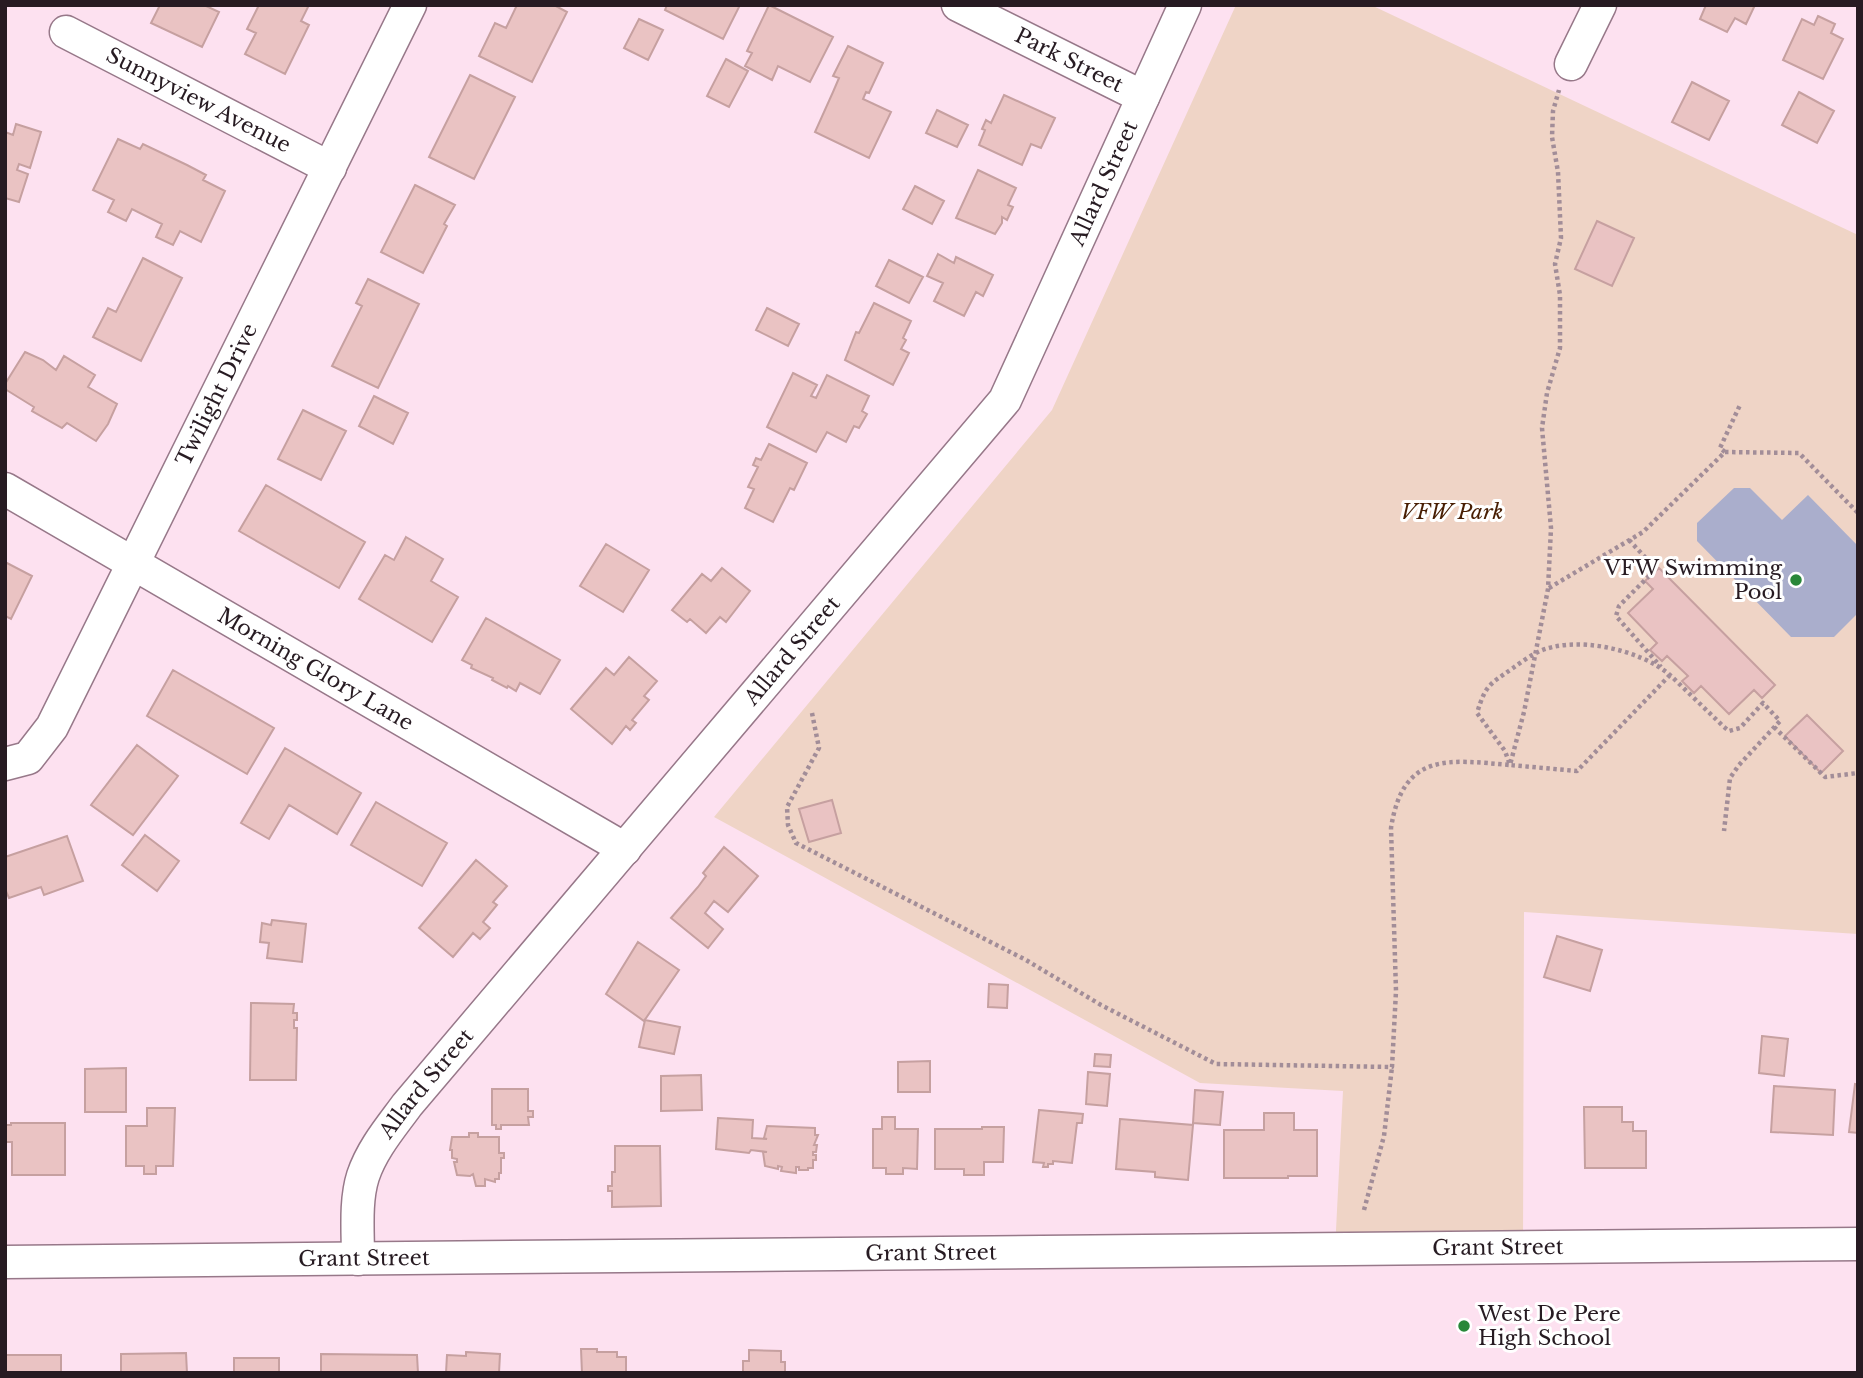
<svg xmlns="http://www.w3.org/2000/svg" width="1863" height="1378" font-family="'Libre Baskerville',serif">
<rect width="100%" height="100%" fill="#fde1f0"/>
<!-- green -->
<path fill="#efd4c6" d="M1236,5H1371L1858,235V934L1524,912L1523,1248L1335,1250L1343,1091L1200,1083L714,817L1052,410Z"/>
<!-- water -->
<path fill="#aaaecc" d="M1734,488H1750L1782,520L1808,495L1858,546V613L1834,637H1791L1697,541V523Z"/>
<!-- building -->
<path fill="#eac3c3" stroke="#c6a0a0" stroke-width="2" d="M160,5H204L219,12L202,47L151,23Z
M259,5H309L301,21L309,25L285,74L245,54L256,33L247,29Z
M517,5H554L567,12L532,82L479,56L495,23L506,28Z
M667,5H740L723,39L665,10Z
M769,5L833,37L810,82L778,66L772,80L745,66L752,53L747,51Z
M1706,5H1755L1746,24L1735,18L1727,32L1700,19Z
M1818,16L1835,24L1831,33L1843,39L1823,79L1783,60L1802,19L1814,25Z
M639,19L663,30L648,60L624,48Z
M848,46L883,63L869,93L866,92L863,99L891,112L869,158L815,132L833,92L839,78L833,76Z
M726,59L748,71L729,107L707,96Z
M470,75L515,97L474,179L429,157Z
M1692,82L1729,101L1709,140L1672,122Z
M1799,92L1834,111L1817,143L1782,125Z
M1004,95L1055,118L1041,148L1031,144L1022,165L979,145L985,130L982,129L986,120L991,123Z
M937,110L968,125L957,147L926,133Z
M16,124L41,132L30,168L19,164L17,170L28,174L19,202L5,198V132L13,135Z
M118,139L140,149L143,144L187,165L206,175L203,180L225,191L201,242L180,231L173,245L156,237L162,224L132,209L126,221L108,212L114,200L93,190Z
M978,170L1016,188L1008,205L1013,207L1007,220L1002,217V223L995,234L956,218Z
M415,185L455,205L444,224L447,226L423,273L381,252Z
M915,186L944,201L932,224L903,209Z
M1597,221L1634,238L1612,286L1575,269Z
M938,254L954,263L956,257L993,275L983,296L976,292L964,316L934,301L943,283L927,276Z
M143,258L182,278L141,361L93,337L108,308L116,312Z
M889,260L923,277L909,303L876,286Z
M368,279L419,304L378,388L332,366L362,306L356,303Z
M874,303L911,321L903,338L906,340L901,349L909,353L893,385L845,360L856,332L859,333Z
M767,308L799,324L788,346L756,330Z
M25,352L43,360L56,370L64,356L95,375L88,387L117,404L108,424L96,441L67,423L62,428L32,411L34,407L5,389V384Z
M793,373L817,385L811,396L816,398L827,375L869,396L862,411L867,414L859,428L854,426L846,442L827,432L816,452L767,427Z
M374,396L408,413L393,444L359,426Z
M303,410L346,431L321,480L278,459Z
M769,444L807,463L794,490L790,488L773,522L745,508L754,489L748,487L758,467L753,465L756,458L761,460Z
M266,485L365,542L339,588L239,531Z
M406,537L443,559L431,581L458,597L432,642L359,599L385,555L394,560Z
M606,544L649,570L623,612L580,586Z
M5,562L32,576L11,619L5,616Z
M722,568L750,591L726,622L720,617L706,633L690,619L687,622L672,610L702,574L711,581Z
M1659,568L1775,685L1762,698L1754,690L1729,714L1701,686L1694,693L1682,681L1688,676L1667,656L1662,661L1650,650L1657,643L1628,613L1653,589L1645,581Z
M486,618L560,660L540,694L520,683L516,691L508,686L507,688L492,680L493,678L471,668L472,665L462,660Z
M629,657L657,681L644,696L649,700L632,720L636,723L630,730L626,726L612,744L571,709L606,668L614,675Z
M173,670L274,728L247,774L147,716Z
M1807,715L1843,751L1821,773L1785,736Z
M137,745L178,776L133,835L91,805Z
M285,748L361,793L337,834L289,805L269,839L241,823Z
M832,800L841,833L809,842L799,809Z
M376,802L447,843L422,886L351,845Z
M145,835L179,861L157,891L122,865Z
M67,836L83,881L44,895L41,887L9,898L5,889V857Z
M724,847L758,876L728,912L714,901L705,913L723,929L708,948L671,918L698,887L706,876L703,873Z
M476,860L507,886L493,902L497,905L483,922L490,928L480,939L473,933L453,957L419,928Z
M272,920L306,924L302,962L267,958L269,943L260,942L262,923L271,925Z
M1557,936L1602,950L1590,991L1544,977Z
M638,942L679,970L644,1021L606,994Z
M989,984L1008,985L1007,1008L988,1007Z
M251,1003L294,1004L293,1013H297V1020H294V1028H297L296,1080H250Z
M645,1020L680,1027L674,1054L639,1047Z
M1762,1036L1788,1039L1784,1076L1759,1073Z
M1095,1054L1111,1055L1110,1067L1094,1066Z
M930,1061V1092H898V1062Z
M126,1068V1112H85V1069Z
M1088,1072L1110,1074L1107,1106L1086,1104Z
M701,1075L702,1110L661,1111V1076Z
M1855,1084L1858,1085V1133L1849,1132Z
M1774,1086L1835,1090L1833,1135L1771,1132Z
M492,1089H528V1111H533V1117H528L529,1125H501V1129H496V1125H492Z
M1195,1090L1223,1092L1220,1125L1193,1123Z
M1584,1107H1622V1122H1633V1131H1646V1168H1585Z
M147,1108H175L173,1166H156V1174H144V1166H126V1126H147Z
M1039,1110L1083,1114L1082,1123H1077L1072,1163L1053,1161V1164H1048V1167H1043L1044,1163L1033,1162Z
M1264,1113H1294V1130H1317V1176H1288V1178H1224V1130H1264Z
M882,1117H895V1129H918L917,1169L903,1168V1174H886V1168H873V1129H882Z
M718,1118L753,1120L752,1138L767,1139L764,1138L767,1126L815,1128V1135H818L814,1145H817L816,1152H813V1155H816V1160H813V1168H808V1170H799V1167H796V1173L781,1171L782,1167L778,1166V1169L765,1166L763,1152H767L751,1150L749,1153L716,1149Z
M1120,1119L1193,1125L1188,1180L1155,1177V1172L1116,1169Z
M11,1123H65V1175H12V1142H5V1125H11Z
M982,1127H1004L1003,1162H984V1175H964V1169H935V1129H982Z
M469,1133H478V1137H499V1153H504V1158H501V1173H499V1179H495V1182L485,1179V1186H476L473,1174L470,1176L457,1175L454,1162H457V1159L452,1158V1150H450L452,1137H469Z
M615,1146H660L661,1206L612,1207V1191H608V1186H612V1172H615Z
M581,1349H597V1352H617V1357H626V1373H582Z
M749,1350L781,1351V1362H785V1373H743V1361H749Z
M466,1352L500,1354L499,1373H446L447,1355L466,1356Z
M186,1353L187,1373H121V1354Z
M321,1354L417,1355L418,1373H321Z
M5,1355H61V1373H5Z
M234,1358H279V1373H234Z"/>
<g fill="none" stroke-linecap="round" stroke-linejoin="round">
<!-- minor casing -->
<g stroke="#977889" stroke-width="35">
<g id="minor">
<path id="s1" d="M958,5L1143,97"/>
<path id="s2" d="M66,32L330,168"/>
<path d="M1571,64L1600,5"/>
<path id="s3" d="M5,489L625,849"/>
<path id="s4" d="M5,764L28,758L52,727L410,5"/>
<path id="s5" d="M358,1259C358,1232 355,1201 363,1176C372,1149 391,1127 407,1105L1005,400L1185,5"/>
<path id="s6" d="M5,1262L1858,1244"/>
</g>
</g>
<!-- path -->
<path stroke="#a28d98" stroke-width="4.5" stroke-dasharray="3.5 3.5" stroke-linecap="butt" d="M1725,452L1799,453L1858,513
M1629,540L1656,569L1619,606L1616,616L1661,667
M1549,588L1643,532L1725,452L1720,448L1740,405
M1670,675L1577,771L1510,765L1505,751L1477,713C1486,684 1489,685 1513,668C1520,663 1528,657 1536,653C1572,634 1640,649 1670,675L1724,727L1729,731L1740,728L1763,703L1780,721L1739,765L1730,778L1724,831
M812,713L819,748L787,807L788,825L796,843L1026,960L1101,1005L1216,1064L1392,1067L1396,991L1391,828C1403,751 1449,760 1510,765L1524,712L1548,589L1551,528L1542,428L1547,393L1560,348V295L1555,264L1561,238L1558,172L1552,137L1553,111L1559,90
M1774,727L1825,777L1858,773
M1364,1210L1384,1136L1392,1067"/>
<!-- minor -->
<use href="#minor" stroke="#fff" stroke-width="32"/>
</g>
<!-- markers -->
<g fill="#298739" stroke="#fff" stroke-width="2.5">
<circle cx="1796" cy="580" r="7"/>
<circle cx="1464" cy="1326" r="7"/>
</g>
<g text-anchor="middle" stroke-width="6" stroke-linejoin="round" paint-order="stroke">
<!-- street labels -->
<g font-size="21" fill="#271b22" stroke="#fff">
<text dy="7" stroke="none"><textPath href="#s1" startOffset="124">Park Street</textPath></text>
<text dy="7" stroke="none"><textPath href="#s2" startOffset="149">Sunnyview Avenue</textPath></text>
<text dy="7" stroke="none"><textPath href="#s5" startOffset="1330">Allard Street</textPath></text>
<text dy="7" stroke="none"><textPath href="#s4" startOffset="434">Twilight Drive</textPath></text>
<text dy="7" stroke="none"><textPath href="#s5" startOffset="763">Allard Street</textPath></text>
<text dy="7" stroke="none"><textPath href="#s3" startOffset="359">Morning Glory Lane</textPath></text>
<text dy="7" stroke="none"><textPath href="#s5" startOffset="196">Allard Street</textPath></text>
<text dy="7" stroke="none"><textPath href="#s6" startOffset="1493">Grant Street</textPath></text>
<text dy="7" stroke="none"><textPath href="#s6" startOffset="926">Grant Street</textPath></text>
<text dy="7" stroke="none"><textPath href="#s6" startOffset="359">Grant Street</textPath></text>
</g>
<!-- park labels -->
<g font-size="21" font-style="italic" fill="#481e03" stroke="#fff">
<text x="1452" y="519">VFW Park</text>
</g>
<!-- poi labels -->
<g font-size="21" fill="#271b22" stroke="#fff" text-anchor="end">
<text x="1782" y="575">VFW Swimming<tspan x="1782" dy="24">Pool</tspan></text>
<text x="1478" y="1321" text-anchor="start">West De Pere<tspan x="1478" dy="24">High School</tspan></text>
</g>
</g>
<!-- border -->
<rect width="1863" height="1378" fill="none" stroke="#271b22" stroke-width="14"/>
</svg>
